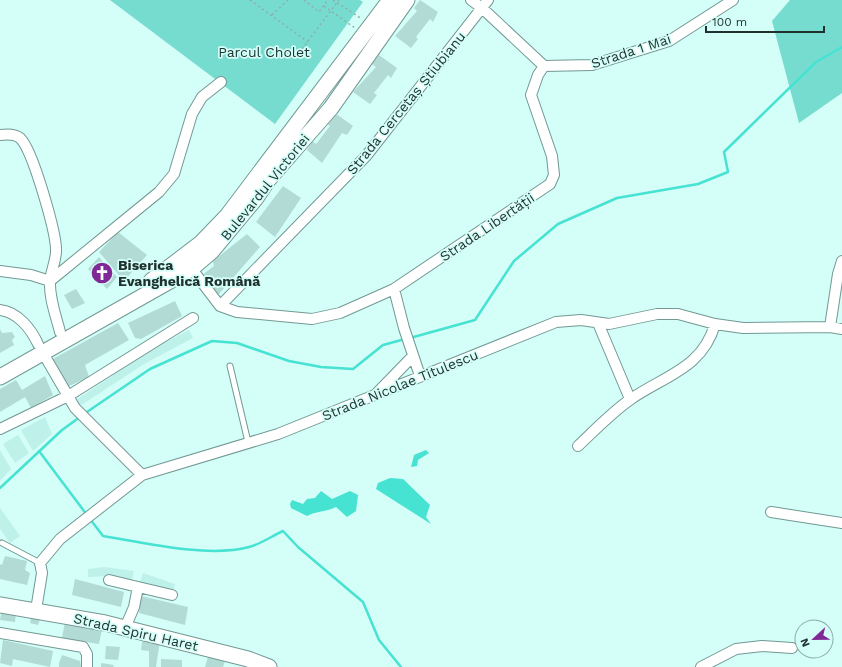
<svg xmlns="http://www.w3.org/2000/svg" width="842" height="667" font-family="'Work Sans',sans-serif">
<rect width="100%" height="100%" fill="#d4fef8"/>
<!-- built -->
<path fill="#bef1ea" d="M189,330L193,338L144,364L80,406L76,400L154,348Z
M45,417L52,434L33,451L21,430Z
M18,435L29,453L15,463L3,444Z
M0,450L11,469L0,481Z
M0,508L20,536L10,543L0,529Z
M104,567L134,571L132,580L109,576L88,577V569Z
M143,573L175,584L173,592L140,582Z"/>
<!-- green -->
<path fill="#77dcd0" d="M110,0H360L363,2L275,124Z
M790,0H842V93L799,123L772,21Z"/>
<!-- water -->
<path fill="#46e2d2" d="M426,450L429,453L418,460L417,466L411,467L414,455Z
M390,478L403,479L430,505L426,517L431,524L376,489L378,483Z
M321,491L332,499L350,491L358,495L356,511L347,517L336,507C326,512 316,511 307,516L291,508L290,504L292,500L303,504L307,499L315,498Z"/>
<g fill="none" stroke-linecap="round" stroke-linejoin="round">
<!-- stream -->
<path stroke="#46e2d2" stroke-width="2.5" d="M410,338L475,320L514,261L558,224L617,198L698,184L728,172L724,152L816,62L842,47
M84,414L150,369L212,341L237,343L289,361L321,367L353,369L383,345L405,339
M39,451L87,515
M0,488L62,430L80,417
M90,519L103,536C145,543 208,558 249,547C261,544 272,536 283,531L298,547L363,602L379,640L401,667"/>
</g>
<!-- building -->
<path fill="#b2dbd5" d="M420,0L438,12L433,22L430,19L416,37L418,39L411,48L395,36L417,11L414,8Z
M379,55L397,68L391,78L388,75L374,93L377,95L370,104L353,92L376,67L372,64Z
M335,113L353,126L347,135L342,133L322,163L307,150L312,141L316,144L330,126L328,125Z
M283,186L301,198L275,237L256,222Z
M118,232L147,255L124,281L99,252Z
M247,234L260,247L218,295L201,276L214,266L213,261Z
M99,257L117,277L107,289L88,269Z
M76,289L85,303L72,309L64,295Z
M175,301L182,316L141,339L135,338L128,323Z
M118,323L129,340L85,365L89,377L67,387L51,360Z
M0,329L2,333L12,332L15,337L12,340L14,345L0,353Z
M45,376L53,395L31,408L25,397L0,412V389L16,380L22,390Z
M5,556L27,561L25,570L30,573L27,585L0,579V564L2,565Z
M75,579L124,592L121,607L72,595Z
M141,596L188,607L185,625L139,613Z
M3,601L17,602L15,622L0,620Z
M34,605L54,610L51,622L40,619L38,625L30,623Z
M66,616L104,619L99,644L62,638Z
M161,634L156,667H149V651L141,650L143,635Z
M3,640L53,651L50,667L13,659L12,666L0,663Z
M106,646L120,647L118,660L105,659Z
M209,653L226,658L223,667H205Z
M62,655L80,661L81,667H59V663Z
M161,659L182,660V667H161Z
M101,663L114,665L113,667H101Z"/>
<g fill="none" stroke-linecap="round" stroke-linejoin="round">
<!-- service casing -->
<g stroke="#729994" stroke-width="7">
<path id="service" d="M230,366L248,442
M2,543L40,563"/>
</g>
<!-- minor casing -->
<g stroke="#729994" stroke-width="12">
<path id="minor" d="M471,0L482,8L544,66L592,65L669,41L733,0
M0,135C7,134 15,134 20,138C33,150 55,230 56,248C57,259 51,270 50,281C49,298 56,316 60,332
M188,264L220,306L237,312L312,319L340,313L394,289L550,184L554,175L552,156L531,95L538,75L544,66
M0,271L31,275L50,281L159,192L174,174L192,114L202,97L221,82
M394,289L404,328L420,376
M220,306L367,155L488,0
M0,310C18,312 31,329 38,344
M598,323L630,399
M830,327L838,274L842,261
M43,353L75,408L142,475
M376,394L412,357
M0,429L68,396L193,318
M578,446C595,430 612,412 631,399C664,376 703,368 715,324
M771,512L842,523
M109,580L138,587
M36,610L42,573L40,563L60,539L142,475L278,434L556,322L581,320L609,324L657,314H678L715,324L743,328L830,327L842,329
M125,628L134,607L138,587L172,595
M0,633L83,647L87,654V667
M701,667L736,649L762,646L792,648"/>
</g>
<!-- primary casing -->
<g stroke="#729994" stroke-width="17">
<path id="primary" d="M151,281L201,243L227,216L390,0
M0,377L191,269L212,251L256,198L268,180L331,108L407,0
M0,605L105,623L248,659L269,667"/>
</g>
<!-- path -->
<path stroke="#8eaeaa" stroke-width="1.5" stroke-dasharray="2 3" stroke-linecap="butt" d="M250,0L308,42
M304,0L319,12L328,0
M333,0L362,19
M324,6L355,28
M272,15L288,0
M296,57L339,0"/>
<!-- service -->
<use href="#service" stroke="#fff" stroke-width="5"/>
<!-- minor -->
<use href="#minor" stroke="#fff" stroke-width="10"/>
<!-- primary -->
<use href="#primary" stroke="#fff" stroke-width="15"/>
</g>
<!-- icons -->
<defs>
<g id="church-disc" transform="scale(1.15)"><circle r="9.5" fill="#802895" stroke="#d4fef8"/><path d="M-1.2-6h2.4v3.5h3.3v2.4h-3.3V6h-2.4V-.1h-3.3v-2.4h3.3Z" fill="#fff"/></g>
</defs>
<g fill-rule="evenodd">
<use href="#church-disc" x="102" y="273"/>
</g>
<g text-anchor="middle" stroke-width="3.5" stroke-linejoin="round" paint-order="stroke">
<!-- street labels -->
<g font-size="14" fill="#1f302d" stroke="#d4fef8">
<text transform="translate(631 51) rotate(-18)" y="5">Strada 1 Mai</text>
<text transform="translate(406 103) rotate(-51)" y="5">Strada Cercetaș Știubianu</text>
<text transform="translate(265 187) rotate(-51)" y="5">Bulevardul Victoriei</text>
<text transform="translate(487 227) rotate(-34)" y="5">Strada Libertății</text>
<text transform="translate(400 385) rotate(-22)" y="5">Strada Nicolae Titulescu</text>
<text transform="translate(136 632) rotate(13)" y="5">Strada Spiru Haret</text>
</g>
<!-- park labels -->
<g font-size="14" fill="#1c3532" stroke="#d4fef8">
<text x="264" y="57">Parcul Cholet</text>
</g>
<!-- poi labels -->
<g font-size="14" font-weight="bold" fill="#1f302d" stroke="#d4fef8" text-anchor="start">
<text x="118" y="270">Biserica<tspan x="118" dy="16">Evanghelică Română</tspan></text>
</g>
</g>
<!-- north arrow -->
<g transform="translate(814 639) rotate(248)"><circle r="19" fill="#d4fef8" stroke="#8caca7"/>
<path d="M0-3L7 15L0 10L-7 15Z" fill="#802895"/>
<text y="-6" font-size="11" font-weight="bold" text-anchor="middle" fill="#1f302d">N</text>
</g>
<!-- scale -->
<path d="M706 26v6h118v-6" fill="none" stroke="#1f302d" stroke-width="2"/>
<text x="712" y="26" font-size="12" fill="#1f302d" stroke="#d4fef8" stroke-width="3" paint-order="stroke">100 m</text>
</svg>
